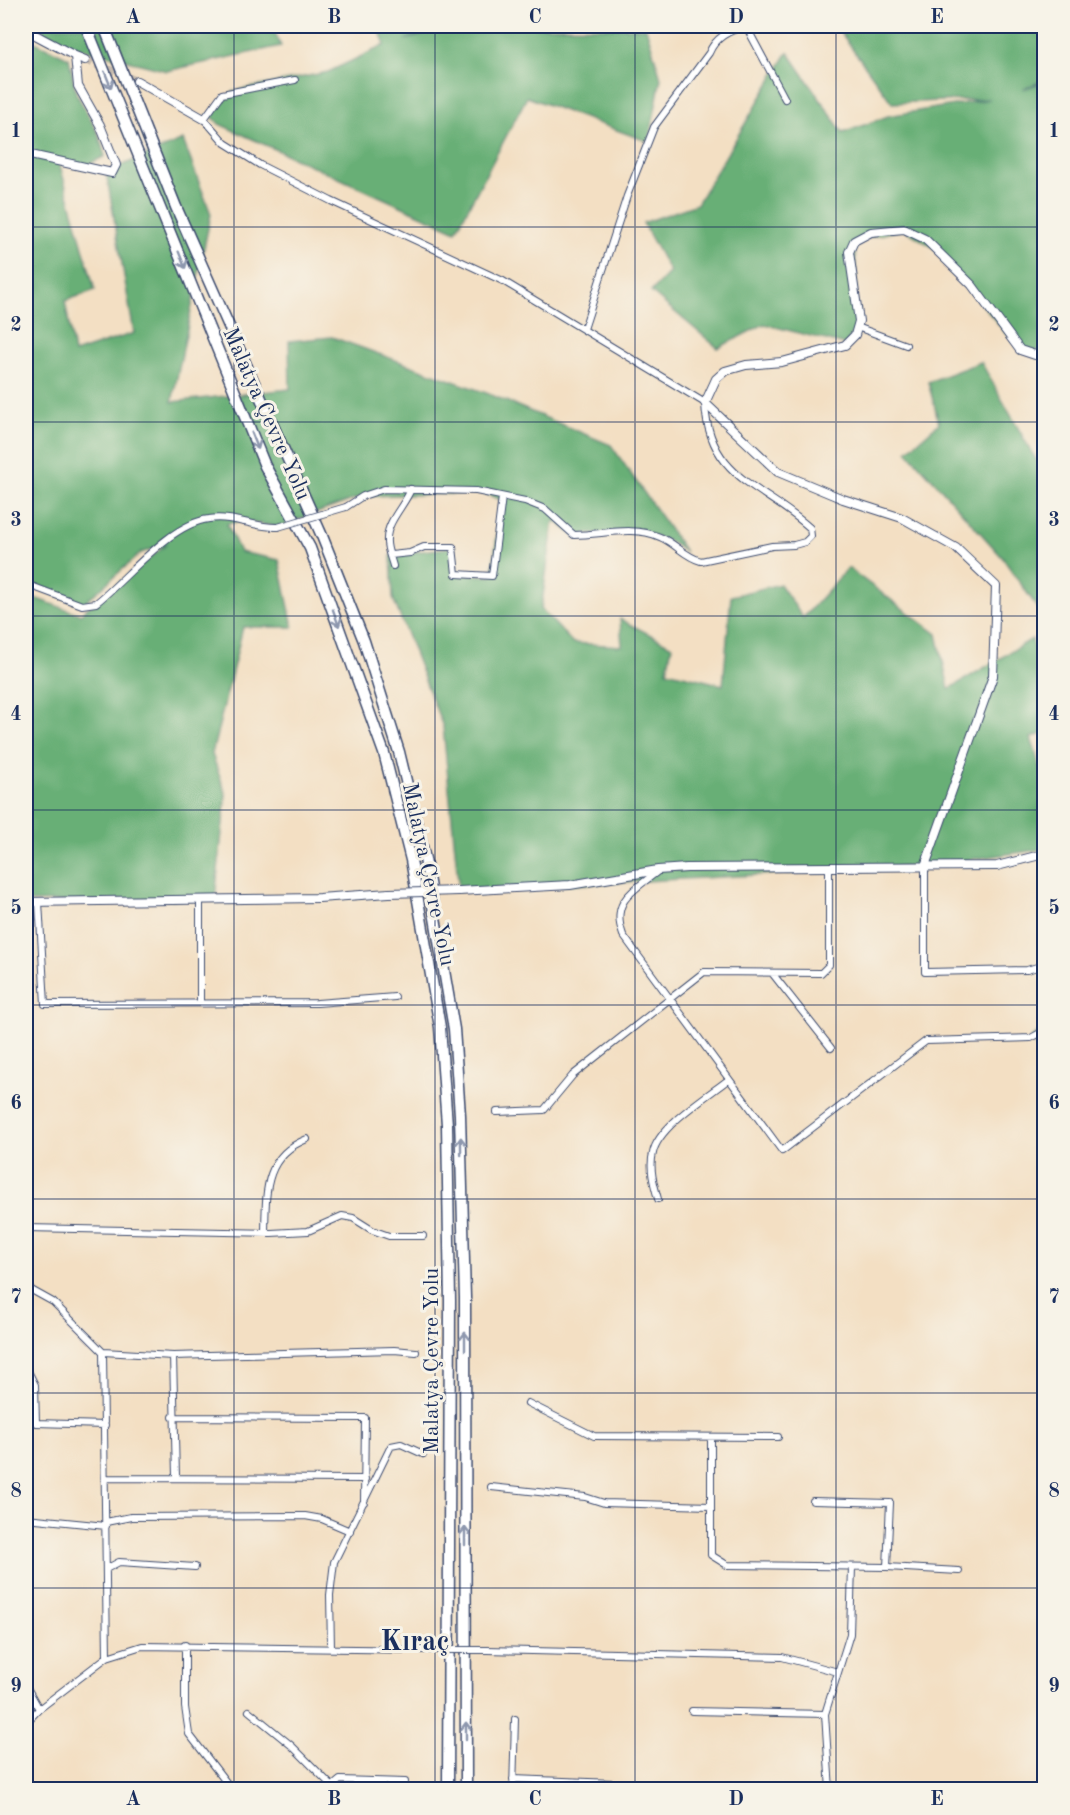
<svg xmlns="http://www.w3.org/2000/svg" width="1070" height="1815" font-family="'Old Standard TT',serif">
<rect width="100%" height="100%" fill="#f7f3e8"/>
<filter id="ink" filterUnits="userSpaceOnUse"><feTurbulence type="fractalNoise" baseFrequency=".0167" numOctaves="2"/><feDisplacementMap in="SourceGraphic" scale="12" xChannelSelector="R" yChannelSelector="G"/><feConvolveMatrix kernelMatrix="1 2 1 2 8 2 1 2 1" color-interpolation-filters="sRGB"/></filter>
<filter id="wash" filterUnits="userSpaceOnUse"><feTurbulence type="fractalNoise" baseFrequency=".008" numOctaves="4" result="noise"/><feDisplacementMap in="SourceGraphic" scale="24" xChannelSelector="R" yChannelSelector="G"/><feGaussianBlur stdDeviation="1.35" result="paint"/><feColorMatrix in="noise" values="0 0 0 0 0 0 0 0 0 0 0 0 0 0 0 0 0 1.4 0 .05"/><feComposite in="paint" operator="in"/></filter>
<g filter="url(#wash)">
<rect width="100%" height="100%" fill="#f3dfc3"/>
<!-- forest -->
<path fill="#67af76" stroke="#416f6a" stroke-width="1.5" d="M42,26H272L281,46L167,71L45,39Z
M378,26H443L405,40L456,26L646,28L661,78L649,142L527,97L456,231L219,124L211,115L234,91L328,72L385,45Z
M836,26H1044V80L1023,89L1044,82V349L1026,352L1005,332L936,249L904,229L855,241L857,327L845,345L764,324L718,348L651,292L670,272L643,223L697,204L788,52L843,133L888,116L990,99L892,103Z
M26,38L69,58L76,93L98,133L105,156L82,168L59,162L95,290L65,301L74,353L134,333L106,172L183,140L211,214L172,402L290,389L289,341L332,337L489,394L611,445L686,553L671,542L638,531L574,535L554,520L541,609L573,643L622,646L620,619L672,646L667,671L723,685L731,596L780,584L803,618L848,568L937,634L949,689L1032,639L1044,705V733L1031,738L1044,778V849L925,866L459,891L443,727L393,598L391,555L453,547L456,574L492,576L501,500L484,493L364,496L278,527L241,521L227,524L240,552L279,560L293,627H243L212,754L226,794L215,899L26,902V595L80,614L167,544L141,553L82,605L26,582V158L47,159L26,156Z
M981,362L1032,453L1044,471V617L1002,557L907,451L939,423L928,382Z
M1044,1029V1061L1031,1038Z"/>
</g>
<g filter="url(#ink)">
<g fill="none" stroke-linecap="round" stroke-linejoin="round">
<!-- tertiary-tunnel -->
<path stroke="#c8bcaf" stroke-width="8" stroke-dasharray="8 4" stroke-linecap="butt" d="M85,60L137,81"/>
<!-- minor casing -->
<g stroke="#3b496d" stroke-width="8">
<path id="minor" d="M746,26L785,99
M295,80L222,94L204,119L225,143L260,165L331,201L503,281L705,403C708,478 764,486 810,528L811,536L805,542L794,545L772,546L701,561C685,557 675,543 660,537C632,525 603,535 574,535L545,509L525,501L476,491L384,489L363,496L346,507
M857,327L906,345
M584,329L627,196L654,127L709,53C716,36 731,29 749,26
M391,555L410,553L424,547H453L456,574L492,576L502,497
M393,566C391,558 386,548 387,539C387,521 405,505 411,489
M26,584L82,605L96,603C127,579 169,524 209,519C233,515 255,528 278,527
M925,866V972L1027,970L1044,965
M658,871C634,891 610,900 623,935L782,1151L926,1041L1031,1038L1044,1031
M200,900V1003
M39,902L45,1004L317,1003L395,997
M772,973L831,1048
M497,1112L544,1110L573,1075L704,972L821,973L829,965V868
M658,1199C654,1185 649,1168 653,1153C658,1126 708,1096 729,1079
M26,1228L271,1233L308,1231L342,1216L353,1218L372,1230L389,1236H423
M265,1233C266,1194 263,1156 307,1139
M26,1287L53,1302L103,1352L107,1657
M103,1352L173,1356L394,1350L416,1352
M173,1356L176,1476
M26,1367L35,1385L36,1423L105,1425
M528,1403L594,1436L778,1437
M173,1417L365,1418L364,1502
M711,1437V1555L727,1565L887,1567L959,1571
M105,1478L365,1479
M491,1487L585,1497L604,1503L711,1506
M813,1501L890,1503L887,1567
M26,1518L106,1526
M106,1522L131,1517L305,1516L322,1519L350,1531
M106,1569L119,1562L195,1567
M185,1645V1707L189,1734L226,1782
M331,1648L330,1595L334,1562L391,1446L401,1444L423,1454
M487,1650L782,1657L838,1672
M26,1686L39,1709L26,1723
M39,1709L107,1657L142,1646L427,1650
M249,1711L292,1746L331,1785
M692,1711L825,1714
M513,1779L793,1790
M1030,1789V1790
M219,1790L226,1782L234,1790
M328,1790L340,1780L405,1782
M513,1790L515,1719
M830,1790L825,1714L850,1634L852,1567"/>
</g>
<!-- tertiary casing -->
<g stroke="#3b496d" stroke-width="10">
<path id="tertiary" d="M26,30L75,56
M137,81L204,119
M26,154L112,173L116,165L100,125L78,86L75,56L85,60
M925,866L993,676L996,586L956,548L902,518L843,499L778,472L705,403L716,379L725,371L746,365L782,362L845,345L855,335L859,321L849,252L854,241L871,232L904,229L925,239L972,285L1020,350L1035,355L1044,350
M459,891L570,885L658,870L687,868L997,866L1044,854
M26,902L319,898L389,893"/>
</g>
<!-- trunk casing -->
<g stroke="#3b496d" stroke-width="13">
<path id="trunk" d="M86,26L265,466L310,548L384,753L411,860L440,1027L447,1125L450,1300L448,1790
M104,26L176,207L322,536L364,641L399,752L425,859L454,1029L460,1115L465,1298L466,1790"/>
</g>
<!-- minor -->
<use href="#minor" stroke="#fff" stroke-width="6"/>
<!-- tertiary -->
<use href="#tertiary" stroke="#fff" stroke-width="8"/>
<!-- trunk -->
<use href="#trunk" stroke="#fff" stroke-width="10"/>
<!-- minor-bridge casing -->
<g stroke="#3b496d" stroke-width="8" stroke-linecap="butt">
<path id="minor-bridge" d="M278,527L346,507
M427,1650H487"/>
</g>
<!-- tertiary-bridge casing -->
<g stroke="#3b496d" stroke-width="10" stroke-linecap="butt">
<path id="tertiary-bridge" d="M389,893L459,891"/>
</g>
<!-- minor-bridge -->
<use href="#minor-bridge" stroke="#fff" stroke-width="6"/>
<!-- tertiary-bridge -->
<use href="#tertiary-bridge" stroke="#fff" stroke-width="8"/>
</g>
<!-- one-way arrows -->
<defs><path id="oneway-shaft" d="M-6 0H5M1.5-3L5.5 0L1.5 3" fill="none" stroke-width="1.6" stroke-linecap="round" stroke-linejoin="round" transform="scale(1.5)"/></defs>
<g stroke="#8d97ae">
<use href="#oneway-shaft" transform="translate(108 80) rotate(68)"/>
<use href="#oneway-shaft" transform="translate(182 260) rotate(68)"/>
<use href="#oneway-shaft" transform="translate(255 441) rotate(68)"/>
<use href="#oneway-shaft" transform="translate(336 618) rotate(70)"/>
<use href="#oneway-shaft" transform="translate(461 1146) rotate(-91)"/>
<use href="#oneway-shaft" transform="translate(465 1341) rotate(-90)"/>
<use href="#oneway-shaft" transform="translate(465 1536) rotate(-90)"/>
<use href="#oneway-shaft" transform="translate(466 1731) rotate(-90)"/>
</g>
</g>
<!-- grid -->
<path fill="none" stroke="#1b2f5e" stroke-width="1.5" stroke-opacity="0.55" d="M234,26V1790M435,26V1790M635,26V1790M836,26V1790M26,227H1044M26,422H1044M26,616H1044M26,810H1044M26,1005H1044M26,1199H1044M26,1393H1044M26,1588H1044"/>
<g text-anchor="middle" stroke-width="6" stroke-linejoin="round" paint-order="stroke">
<!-- street labels -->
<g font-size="22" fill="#1b2f5e" stroke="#f7f3e8">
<text transform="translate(268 413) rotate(66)" y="8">Malatya Çevre Yolu</text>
<text transform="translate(430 874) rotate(78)" y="8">Malatya Çevre Yolu</text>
<text transform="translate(430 1361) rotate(-90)" y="8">Malatya Çevre Yolu</text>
</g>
<!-- district labels -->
<g font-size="28" font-weight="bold" fill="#1b2f5e" stroke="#f7f3e8">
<text x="415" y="1650">Kıraç</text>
</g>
</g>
<!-- margin -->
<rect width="1070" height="1815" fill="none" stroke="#f7f3e8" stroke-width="66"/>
<rect x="33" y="33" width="1004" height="1749" fill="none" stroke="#1b2f5e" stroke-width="2"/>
<g font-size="20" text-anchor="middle" font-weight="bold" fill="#1b2f5e">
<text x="133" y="23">A</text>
<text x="334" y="23">B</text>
<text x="535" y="23">C</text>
<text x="736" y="23">D</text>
<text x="937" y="23">E</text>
<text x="16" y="137">1</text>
<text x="1054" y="137">1</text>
<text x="16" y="331">2</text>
<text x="1054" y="331">2</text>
<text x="16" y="526">3</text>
<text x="1054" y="526">3</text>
<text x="16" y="720">4</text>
<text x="1054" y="720">4</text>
<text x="16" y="914">5</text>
<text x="1054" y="914">5</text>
<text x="16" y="1109">6</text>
<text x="1054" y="1109">6</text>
<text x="16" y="1303">7</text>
<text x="1054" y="1303">7</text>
<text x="16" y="1497">8</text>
<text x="1054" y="1497">8</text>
<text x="16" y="1692">9</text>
<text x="1054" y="1692">9</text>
<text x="133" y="1805">A</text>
<text x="334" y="1805">B</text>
<text x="535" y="1805">C</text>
<text x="736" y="1805">D</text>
<text x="937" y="1805">E</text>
</g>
</svg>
